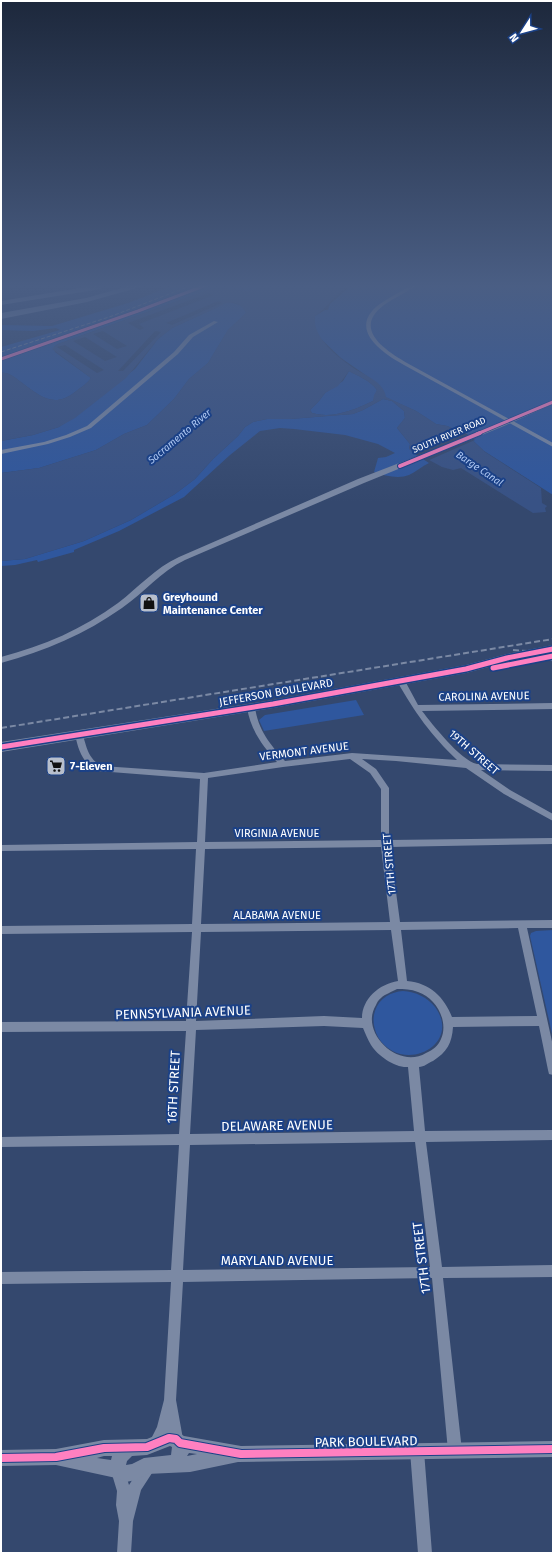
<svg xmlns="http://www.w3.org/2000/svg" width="554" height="1554" font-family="'Fira Sans',sans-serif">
<rect width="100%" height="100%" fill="#34486e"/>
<!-- green -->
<path fill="#2f579e" d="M177,284H264C253,294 243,291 230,289C225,288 219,288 214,288L58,344L54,347L55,352L91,378C88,383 80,388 75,392C52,410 38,394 18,380C13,376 7,372 1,373V347L60,330L56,328L33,331L1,330V325L52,326L128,303Z
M353,284H553V495L484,451L466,434L447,426L436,424L416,411L385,397L367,376L341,358L320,338L314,325L315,316L325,310H328L330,304Z
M229,302L243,306L246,313L228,330L208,363L189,379L174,399L147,425L124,434L96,450L39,468L1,473V441L33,435L59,427L135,369L158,339L172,328L218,307L224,303Z
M349,371C358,376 371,381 377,390L373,401C355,410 332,419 312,413L310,410L319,401L325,393L343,381Z
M383,399L392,401L404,411L405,418L397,428L410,444L409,449L412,450L411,451L429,463C422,466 416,472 409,475C399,479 385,476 374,472L378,458L386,457L395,453L378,444L345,435L294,429L280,428L260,431L230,455L184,497L119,531L74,550V552L38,562L37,560L15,565L1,566V561L25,559L84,541L131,520L175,494L195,479L213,459L238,436L245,427L253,422L267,419H290L353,414L363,410Z
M356,700L364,715L264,731L259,720L265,715Z
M553,930V1038L530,936L531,933L536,931Z
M403,991C416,992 427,997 435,1007C463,1045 402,1076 378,1037C374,1029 372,1020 375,1011C379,998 391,992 403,991Z"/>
<!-- water -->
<path fill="#385285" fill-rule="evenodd" d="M264,284H348C336,294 328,307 315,316C312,337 336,356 352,367C363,375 384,381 386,397L416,411L436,424L447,426L466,434L485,452L541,488L542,503L547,506L545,508L546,512L533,513L461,468L453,470L442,467L409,449L410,444L397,428L405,418L404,411L392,401L383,399L363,410L353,414L290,419H267L253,422L245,427L238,436L213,459L195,479L175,494L131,520L84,541L25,559L1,561V473L39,468L96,450L124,434L147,425L174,399L189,379L208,363L228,330L246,313C240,301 229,299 218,307L172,328L158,339L126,378L75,418L59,427L33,435L1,441V373C7,372 13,376 18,380C38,394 52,410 75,392C80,388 88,383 91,378L52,349L58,344L214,288C219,288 225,288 230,289C243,291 253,294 264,284ZM349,371C358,376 371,381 377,390L374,395L373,401C355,410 332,419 312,413L310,410L319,401L325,393L338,386Z"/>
<!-- pier -->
<path fill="#34486e" d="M209,293L214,295L139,324L144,328L140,330L128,323Z
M218,301L222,303L172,325L166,323Z
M103,331L127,346L117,349L93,334Z
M155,331L161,332L123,371H118Z
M85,337L117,357L105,361L73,341Z
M65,345L104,370L97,373L57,347Z
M464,432L475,440L427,461L413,453Z"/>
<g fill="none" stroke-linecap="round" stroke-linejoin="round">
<!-- minor -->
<path fill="#7b89a4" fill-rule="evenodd" d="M413,284H419C408,292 395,297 384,305C352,329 385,350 407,363L553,443V447L404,365C384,354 349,331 376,307C387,298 401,292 413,284Z
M214,321L218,322L193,337L178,354L91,428L70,437L48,444L1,454V450L44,442L66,435L87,426L174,352L189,335Z
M401,678L404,679L418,705L553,703V709L422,711C433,725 460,760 477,764L553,765V771L481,770L510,790L553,814V821L504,794L466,768L396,761L362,759L376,769L389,788V840L553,838V844L390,847L400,922L553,920V928H527L553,1046V1075L549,1074L548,1070L539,1026L453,1027C452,1043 447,1052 433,1061C428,1063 424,1067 419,1067L425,1131L553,1130V1140L426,1142L442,1267L553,1265V1277L443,1278L462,1451L460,1456L455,1458L450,1456L448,1451L432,1278L183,1282L176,1400L183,1439L181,1444L176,1446L171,1444L168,1432L161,1448L156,1450L151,1448L149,1443L157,1427L164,1400L171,1282L1,1284V1272L171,1270L179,1145L1,1147V1137L179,1134L186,1031L1,1032V1022L186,1021L192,932L1,934V926L192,924L196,849L1,851V845L197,842L200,779L98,771C83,764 78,750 75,734L79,731C87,735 83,757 102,766L204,773L277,762C262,745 250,729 247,707L251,704L255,707C258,730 270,744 285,761L352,753L457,760C431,735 415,713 397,681ZM350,759L370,773L381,789V840L205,842L208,778L283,767ZM381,847L390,922L201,924L205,849ZM518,928L537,1016L452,1017C444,997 430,983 407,981L401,930ZM391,930L398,981C379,984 362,999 362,1018L324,1016L196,1021L201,932ZM397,989C404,989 411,989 418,992C436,998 449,1021 441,1039C438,1046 433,1050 426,1053C398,1070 359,1032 376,1005C377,1003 378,1000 381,998C385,994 392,992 397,989ZM324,1026L363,1028C365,1033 368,1040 371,1045C378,1056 395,1068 408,1067L414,1131L190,1134L196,1030ZM415,1142L430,1267L183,1270L190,1145Z
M417,1444L422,1446L424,1451L432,1553H418L410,1451L412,1446Z
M147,1463L152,1465L154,1470L141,1490L133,1521L131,1553H117L119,1521L116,1505L117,1491L111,1471L113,1466L118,1464L123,1466L129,1485L142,1465Z"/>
<!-- tertiary -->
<path fill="#7b89a4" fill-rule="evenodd" d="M553,400V404L504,426L364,483L185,560C160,572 145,592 122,608C85,634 45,651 1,663V657C43,646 83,629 118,603C139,587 155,568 179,557L358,479L500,424Z
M542,648L553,655V662L539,653L538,651Z
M169,1430L176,1431L184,1436L241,1446L553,1441V1457L238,1462L190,1472L147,1474L136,1480L126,1482L116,1478L56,1465L1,1466V1450L56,1449L104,1440L147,1439ZM170,1446L172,1447L171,1455L144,1458L132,1464L126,1465L127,1461L132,1456L147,1455ZM189,1453L197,1454L187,1456ZM104,1456H112L111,1460L97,1458Z"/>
<!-- primary -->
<path fill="#7a88a1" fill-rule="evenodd" d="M553,645V653L507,662L466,673L273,708L1,752V742L273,700L466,665L507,654Z"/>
<!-- motorway -->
<path fill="#7b89a4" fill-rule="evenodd" d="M136,284H151L87,302L1,319V313L86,298Z
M98,285H101V289L1,305V301Z"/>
<!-- rail-far1 -->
<path stroke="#7b89a4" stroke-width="1" stroke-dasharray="4 2" stroke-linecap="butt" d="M1,352L112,316L195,284"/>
<!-- rail -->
<path stroke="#7b89a4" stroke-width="2" stroke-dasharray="6 3" stroke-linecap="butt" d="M513,650L553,653
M1,728L553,639"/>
<!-- cycleway-far3 casing -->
<g stroke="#1b4187" stroke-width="4.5">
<path id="cycleway-far3" d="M1,359L138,311L209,284
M477,434L553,402"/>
</g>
<!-- cycleway-far2 casing -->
<g stroke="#1b4187" stroke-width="6">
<path id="cycleway-far2" d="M400,466L480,433"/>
</g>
<!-- cycleway-far1 casing -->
<g stroke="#1b4187" stroke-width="8">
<path id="cycleway-far1" d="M493,668L553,656
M1,747L273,704L466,669L507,658L553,649"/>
</g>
<!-- cycleway casing -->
<g stroke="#1b4187" stroke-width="10">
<path id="cycleway" d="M1,1458L56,1457L104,1448L147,1447L169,1438L176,1439L180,1443L241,1454L553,1449"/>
</g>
<!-- cycleway-far3 -->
<use href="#cycleway-far3" stroke="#ff80c0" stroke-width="3"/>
<!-- cycleway-far2 -->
<use href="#cycleway-far2" stroke="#ff80c0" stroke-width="4"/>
<!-- cycleway-far1 -->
<use href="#cycleway-far1" stroke="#ff80c0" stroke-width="5"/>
<!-- cycleway -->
<use href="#cycleway" stroke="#ff80c0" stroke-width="8"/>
</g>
<!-- sky -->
<linearGradient id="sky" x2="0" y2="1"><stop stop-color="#1d283c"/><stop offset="0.57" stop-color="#4a5e84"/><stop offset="1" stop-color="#4a5e84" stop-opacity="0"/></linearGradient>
<rect width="554" height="502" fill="url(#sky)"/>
<!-- icons -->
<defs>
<g id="shop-square" transform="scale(1)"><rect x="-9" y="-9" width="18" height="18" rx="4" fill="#b8bfcc" stroke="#1b4187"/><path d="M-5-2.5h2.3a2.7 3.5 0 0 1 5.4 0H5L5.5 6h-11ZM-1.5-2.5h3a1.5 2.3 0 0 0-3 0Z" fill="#111"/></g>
<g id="supermarket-square" transform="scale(1)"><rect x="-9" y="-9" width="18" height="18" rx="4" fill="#b8bfcc" stroke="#1b4187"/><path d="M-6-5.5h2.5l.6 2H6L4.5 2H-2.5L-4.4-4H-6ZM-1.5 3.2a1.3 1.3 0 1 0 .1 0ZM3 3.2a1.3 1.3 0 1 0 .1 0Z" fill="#111"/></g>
</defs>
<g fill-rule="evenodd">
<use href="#shop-square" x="149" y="603"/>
<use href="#supermarket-square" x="56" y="766"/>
</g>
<g text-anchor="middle" stroke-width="4" stroke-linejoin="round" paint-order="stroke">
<!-- far-street labels -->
<g font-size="9" fill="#fff" stroke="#1b4187">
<text transform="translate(449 435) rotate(-23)" y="3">SOUTH RIVER ROAD</text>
</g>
<!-- far-water labels -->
<g font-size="10" font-style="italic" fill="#afc8f3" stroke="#1b4187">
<text transform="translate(179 436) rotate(-40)" y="4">Sacramento River</text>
<text transform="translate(480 468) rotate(34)" y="4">Barge Canal</text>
</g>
<!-- poi labels -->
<g font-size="11" font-weight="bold" fill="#fff" stroke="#1b4187" text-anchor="start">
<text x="163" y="601">Greyhound<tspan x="163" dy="13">Maintenance Center</tspan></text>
<text x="70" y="770">7-Eleven</text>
</g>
<!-- street labels -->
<g font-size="11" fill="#fff" stroke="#1b4187">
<text transform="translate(276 692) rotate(-10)" y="4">JEFFERSON BOULEVARD</text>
<text transform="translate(484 696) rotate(-1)" y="4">CAROLINA AVENUE</text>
<text transform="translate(304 751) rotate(-7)" y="4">VERMONT AVENUE</text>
<text transform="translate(474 752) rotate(41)" y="4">19TH STREET</text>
<text x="277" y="837">VIRGINIA AVENUE</text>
<text transform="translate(389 864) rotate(-95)" y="4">17TH STREET</text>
<text x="277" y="919">ALABAMA AVENUE</text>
</g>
<!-- near-street labels -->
<g font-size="13" fill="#fff" stroke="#1b4187">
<text transform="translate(183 1012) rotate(-2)" y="5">PENNSYLVANIA AVENUE</text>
<text transform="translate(173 1087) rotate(-87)" y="5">16TH STREET</text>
<text transform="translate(277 1125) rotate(-1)" y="5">DELAWARE AVENUE</text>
<text transform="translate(421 1258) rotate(-97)" y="5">17TH STREET</text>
<text x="277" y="1265">MARYLAND AVENUE</text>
<text transform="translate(366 1441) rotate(-1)" y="5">PARK BOULEVARD</text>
</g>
</g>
<!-- border -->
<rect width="554" height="1554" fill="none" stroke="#ffffff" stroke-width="4"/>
<!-- north arrow -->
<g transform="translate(522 32) rotate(234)" stroke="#1b4187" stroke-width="3" paint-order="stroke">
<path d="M0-3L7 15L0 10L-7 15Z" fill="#ffffff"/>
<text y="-6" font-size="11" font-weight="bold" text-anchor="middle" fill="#ffffff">N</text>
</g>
</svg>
